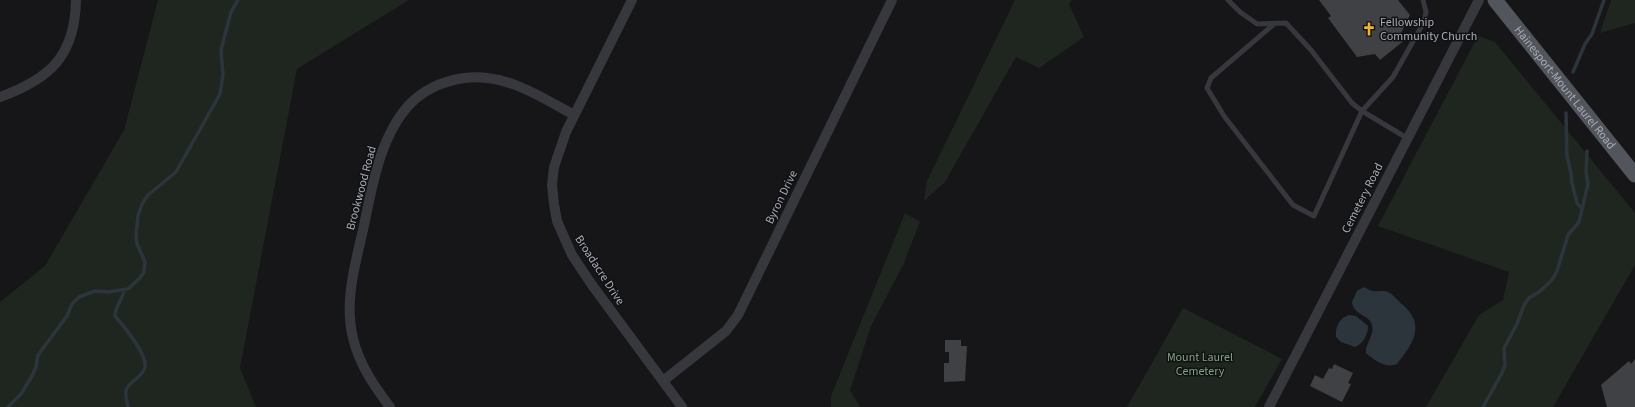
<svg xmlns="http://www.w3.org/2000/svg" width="1635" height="407" font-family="'Source Sans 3',sans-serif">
<rect width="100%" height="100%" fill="#161618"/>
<!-- green -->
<path fill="#1e261f" d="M158,0H409L297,69L240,368L256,407H0V302L45,266L124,130Z
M1015,0H1072L1069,4L1084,37L1039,68L1016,57L945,182L924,201L927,181Z
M1611,0H1635V23L1600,33Z
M1478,36L1495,42L1635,213V265L1553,407H1426L1479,315L1503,300L1509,272L1378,226Z
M905,213L920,222L903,265L871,326L850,390L860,407H831V396Z
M1183,308L1282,359L1255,407H1127Z"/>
<!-- water -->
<path fill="#2c353c" d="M1364,287C1367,289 1370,290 1373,291C1378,292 1384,290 1388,292C1394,295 1398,301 1403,305C1426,325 1413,344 1397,364C1386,369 1374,360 1366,353C1365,343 1375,335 1372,325C1370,315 1353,315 1352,302L1357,291Z
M1349,315L1356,316L1368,326C1368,335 1363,344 1355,347L1341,342L1336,337C1335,327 1339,318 1349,315Z"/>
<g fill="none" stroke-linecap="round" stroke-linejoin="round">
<!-- stream -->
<path stroke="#2c353c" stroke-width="3.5" d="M1573,72L1585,44L1592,34L1604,0
M1566,113L1567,156L1571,173L1572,183L1577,203L1582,209
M125,290C122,298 114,310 115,316C123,325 147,354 145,367C143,378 128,381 126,391C125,396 127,402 128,407
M8,407L21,394L32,376L36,367L38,355L67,316L72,304L79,297L95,291L108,292L128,289L140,278L144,272L145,262L137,244L136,236L138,216L142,204L148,195L176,172L220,94L223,75L221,50L231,12L238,0
M1483,407L1502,373L1505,365L1504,348L1517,324L1524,305L1529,298L1539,292L1552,280L1557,271L1568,235L1579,222L1588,184L1586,172L1587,151"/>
</g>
<!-- building -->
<path fill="#404145" d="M1319,0H1398L1410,15L1401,33L1406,39L1380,60L1375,54L1357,57L1328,18L1331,16Z
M945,340H961V346H967L965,381L944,382V363H949V352H945Z
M1635,359V407H1607L1601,385L1629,361L1631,364Z
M1334,364L1353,373L1348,383L1351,384L1342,402L1310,386L1315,375L1323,379L1329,368L1332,369Z"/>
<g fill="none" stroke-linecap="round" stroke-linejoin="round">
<!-- service -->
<path stroke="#37383d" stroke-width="5" d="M1228,0L1240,12L1257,24L1286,23L1311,50L1352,103L1362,111L1407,138
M1274,24L1211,78L1207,88L1224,116L1293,205L1314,216L1362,111L1393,77L1424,22L1426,12L1423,0"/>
<!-- minor -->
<path stroke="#37383d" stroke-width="10" d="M632,0L566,132L554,167L552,185L554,204L557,221L572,255L592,285L682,407
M0,97C50,79 75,56 76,0
M663,381L726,331L738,315L892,0
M390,407C374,386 359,364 353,338C344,302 355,265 363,230C372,188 379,139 408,106C423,90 443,81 464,78C506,73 539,96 574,115
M1269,407L1479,0"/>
<!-- primary -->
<path stroke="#53555c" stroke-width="15" id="s1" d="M1495,0L1635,175"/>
</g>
<!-- icons -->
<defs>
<g id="church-bare" transform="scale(1.08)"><path d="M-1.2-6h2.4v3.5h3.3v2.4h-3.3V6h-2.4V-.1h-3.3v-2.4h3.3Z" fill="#f2b134" stroke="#111113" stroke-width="2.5" paint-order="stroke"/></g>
</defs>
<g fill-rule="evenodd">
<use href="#church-bare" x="1369" y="29"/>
</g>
<g text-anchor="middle" stroke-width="3" stroke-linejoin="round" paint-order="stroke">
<!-- poi labels -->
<g font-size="12" fill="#a8adb8" stroke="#111113" text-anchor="start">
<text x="1380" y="26">Fellowship<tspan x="1380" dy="14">Community Church</tspan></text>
</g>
<!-- street labels -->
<g font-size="12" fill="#a8adb8" stroke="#111113">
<text dy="4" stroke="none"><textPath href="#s1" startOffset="112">Hainesport-Mount Laurel Road</textPath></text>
<text transform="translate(361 188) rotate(-75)" y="4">Brookwood Road</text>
<text transform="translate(781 197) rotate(-64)" y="4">Byron Drive</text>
<text transform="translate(1362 198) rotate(-63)" y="4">Cemetery Road</text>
<text transform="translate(600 270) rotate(57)" y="4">Broadacre Drive</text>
</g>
<!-- park labels -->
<g font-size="12" fill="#7fa381" stroke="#111113">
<text x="1200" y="361">Mount Laurel<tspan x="1200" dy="14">Cemetery</tspan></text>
</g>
</g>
</svg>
